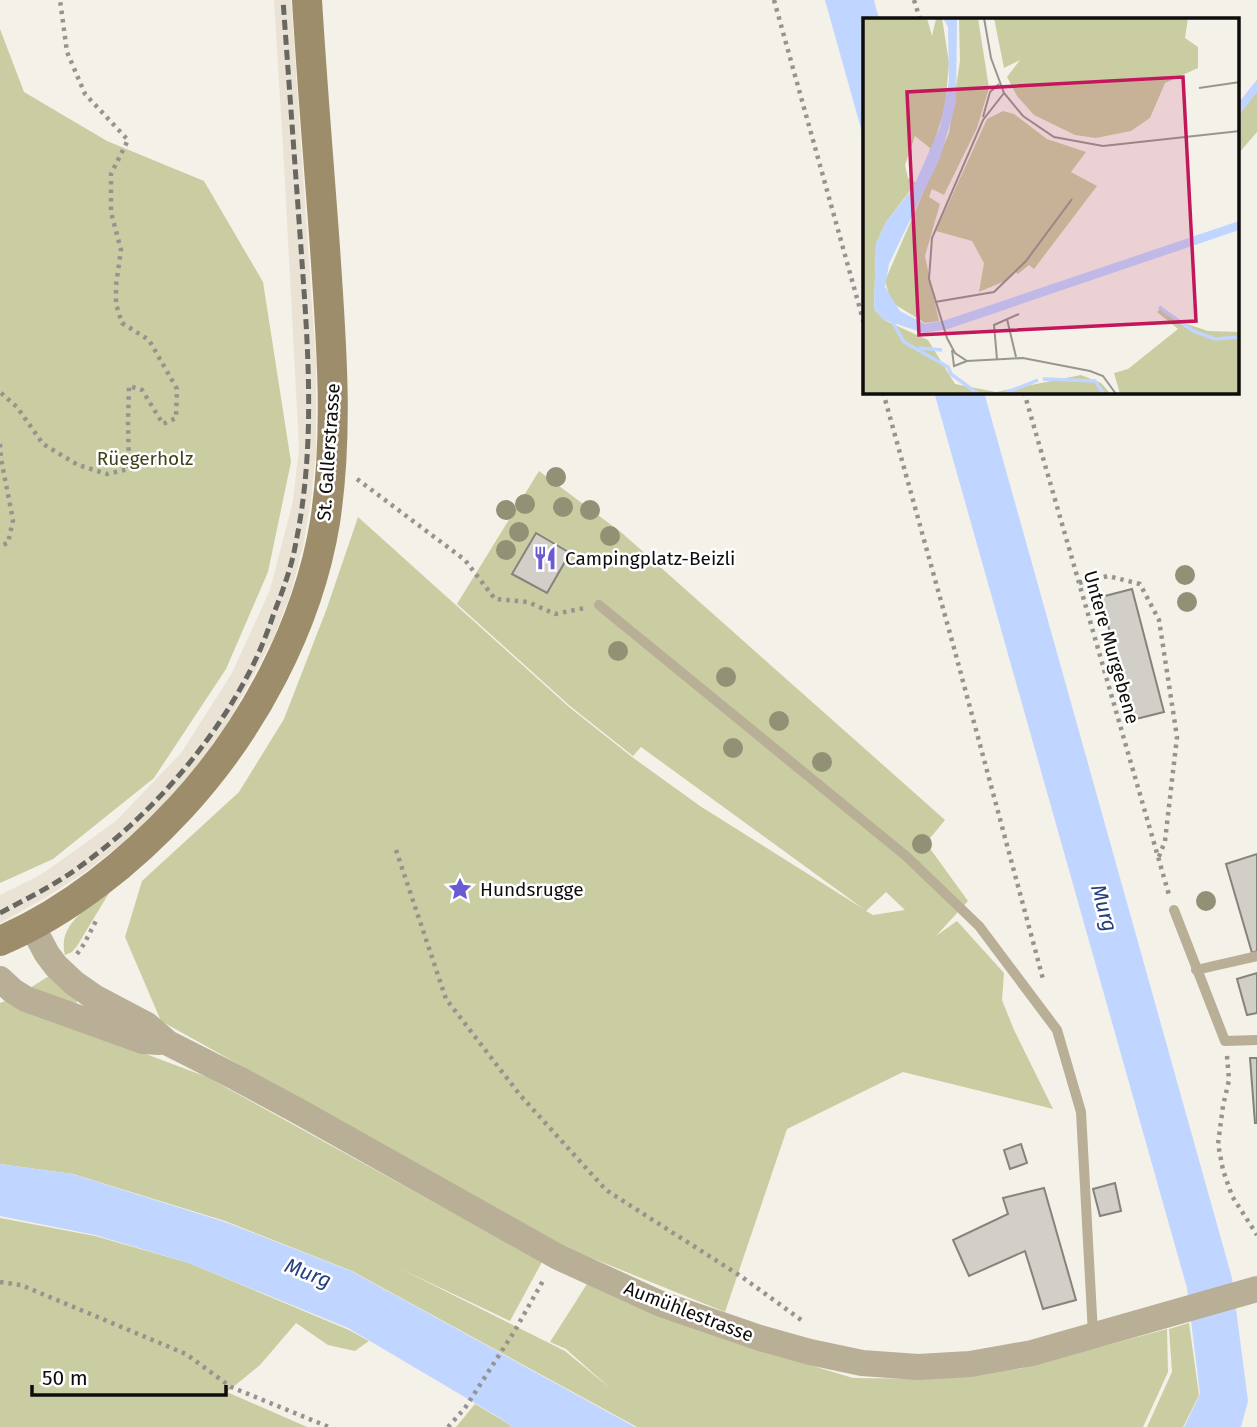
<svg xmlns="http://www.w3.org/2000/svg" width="1257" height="1427" font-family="'Fira Sans',sans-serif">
<rect width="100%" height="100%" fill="#f4f1e9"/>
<!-- built -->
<path fill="#eae3d5" d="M274,0H291L316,362V452L311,500L303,547L290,596L274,637L230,719L196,767L157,811L124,842L84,873L45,898L0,923V895L42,874L116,821L181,753L232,673L270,590L293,501L299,448L284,164Z"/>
<!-- green -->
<path fill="#c9cda1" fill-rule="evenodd" d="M0,29L24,92L107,141L204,181L263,282L291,462L268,572L226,669L154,778L53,859L0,883Z
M1257,80V132L1238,154V104Z
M539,471L622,533L945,820L926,843L968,901L936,936L957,921L1004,973L1002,1000L1014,1030L1053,1109L903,1072L787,1129L725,1312L567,1248L161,1021L125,937L142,881L239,792L284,719L327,608L358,517L569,707L632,757L700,806L865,910L641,747L633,756L570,706L457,604ZM886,892L905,910L873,915L866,911Z
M109,893L77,946L72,952L65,955C57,925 87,908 109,893Z
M49,976L78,1000L76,1003L58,999L30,988Z
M5,1001L207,1077L542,1262L510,1321L399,1268L565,1351L611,1389L566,1349L550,1342L587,1284L736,1343L853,1378L932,1379L1018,1369L1167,1329L1168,1372L1143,1427H637L352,1271L225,1221L73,1174L0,1164V1003Z
M0,1218L95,1236L189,1263L349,1330L369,1341L355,1351L328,1345L296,1323L260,1365L227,1392L307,1427H0Z
M1189,1323L1199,1395L1183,1427H1147L1172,1372L1169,1329Z
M475,1404L499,1418L512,1427H456Z"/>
<!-- water -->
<path fill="#c0d5ff" d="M825,0H874L879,19H865V143Z
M934,392H984L1232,1278L1248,1401L1241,1427H1184L1200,1394L1187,1288Z
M0,1164L72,1174L225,1222L351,1271L635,1427H512L500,1418L348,1328L189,1263L95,1235L0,1216Z"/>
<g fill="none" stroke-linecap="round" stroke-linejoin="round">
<!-- stream -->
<path stroke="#c0d5ff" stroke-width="8" d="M1238,110L1257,86"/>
</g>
<!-- building -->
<path fill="#d2cfc8" stroke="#86827c" stroke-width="2" d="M536,533L570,553L547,593L512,574Z
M1132,589L1164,712L1132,720L1101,597Z
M1257,854V951L1252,953L1226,864Z
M1257,973V1013L1247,1015L1237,979Z
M1250,1058H1257V1123H1255Z
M1021,1144L1027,1163L1010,1169L1004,1150Z
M1115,1183L1121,1211L1100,1216L1093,1189Z
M1044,1188L1076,1300L1043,1309L1025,1251L969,1276L953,1240L1008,1214L1003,1198Z"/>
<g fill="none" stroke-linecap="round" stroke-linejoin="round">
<!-- path -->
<path stroke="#97948f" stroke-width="4.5" stroke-dasharray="3.5 5" stroke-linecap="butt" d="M774,0L865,327
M914,0L920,19
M883,392L954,648L1043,979
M1024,392L1169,895
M1,393L17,407L43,444L78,465L107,474L129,469L128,422L129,386L142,390L163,424L176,418L177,389L149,340L122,323L116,304V285L121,250L111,212V174L128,140L85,94L67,52L60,0
M0,444L1,459L13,520L8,543L0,546
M357,479L465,560L495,599L528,602L555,614L585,608
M1079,583L1108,576L1140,584L1159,620L1177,737L1165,841L1158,859
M396,850L446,999L520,1095L606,1190L742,1277L804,1322
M77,954L84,944L97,919
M1227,1056L1229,1080L1223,1106L1218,1144L1223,1170L1232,1196L1257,1235
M0,1282L21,1285L186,1354L231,1387L329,1427
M448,1427L465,1408L514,1332L544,1279"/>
<!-- service -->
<path stroke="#b9ae96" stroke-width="10" d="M599,605L906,856L979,926L1057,1030L1081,1112L1093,1334
M1174,910L1225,1041L1257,1040
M1196,970L1257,956"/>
<!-- tertiary -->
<path stroke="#b9ae96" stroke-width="26" d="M32,926L47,954L56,966L74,983L94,997L147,1025L168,1043L237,1078L298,1111L558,1257L661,1304L760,1338L810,1352L862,1363L918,1367L970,1364L1032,1353L1257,1289
M0,979L13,991L26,999L143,1041L159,1042"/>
<!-- secondary -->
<path stroke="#9e8d6a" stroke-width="30" d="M0,941C68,912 131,861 181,807C252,730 308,626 325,522C339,431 331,339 325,248C319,165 312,83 307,0"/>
<!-- rail -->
<path stroke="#686762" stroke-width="5" stroke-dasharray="10 5" stroke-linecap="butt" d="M0,913C28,898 57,884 82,865C152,814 213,744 252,667C261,649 268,631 274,613C283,590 292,566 296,542C316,445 308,346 301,248C295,165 289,83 283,0"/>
</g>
<!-- trees -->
<g fill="#929175">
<circle cx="556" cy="477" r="10"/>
<circle cx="525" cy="504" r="10"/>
<circle cx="563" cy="507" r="10"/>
<circle cx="506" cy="510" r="10"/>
<circle cx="590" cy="510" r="10"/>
<circle cx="519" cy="532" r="10"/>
<circle cx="610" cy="536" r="10"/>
<circle cx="506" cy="550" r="10"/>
<circle cx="1185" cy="575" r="10"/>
<circle cx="1187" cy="602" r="10"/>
<circle cx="618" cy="651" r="10"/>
<circle cx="726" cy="677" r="10"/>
<circle cx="779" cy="721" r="10"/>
<circle cx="733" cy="748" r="10"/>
<circle cx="822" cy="762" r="10"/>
<circle cx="922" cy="844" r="10"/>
<circle cx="1206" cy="901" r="10"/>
</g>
<!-- icons -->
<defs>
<g id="restaurant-bare" transform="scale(1.89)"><path d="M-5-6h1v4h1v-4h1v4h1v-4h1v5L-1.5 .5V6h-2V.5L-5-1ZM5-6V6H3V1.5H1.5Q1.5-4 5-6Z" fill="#6a5ad3" stroke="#fff" stroke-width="2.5" paint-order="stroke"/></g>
<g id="sight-bare" transform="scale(1.89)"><path d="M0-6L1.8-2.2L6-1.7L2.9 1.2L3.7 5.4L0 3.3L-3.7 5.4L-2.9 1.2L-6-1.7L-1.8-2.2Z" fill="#6a5ad3" stroke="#fff" stroke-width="2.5" paint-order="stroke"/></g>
</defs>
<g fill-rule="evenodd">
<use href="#restaurant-bare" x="545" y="558"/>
<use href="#sight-bare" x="460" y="889"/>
</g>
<g text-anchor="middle" stroke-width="5" stroke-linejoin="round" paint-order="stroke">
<!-- street labels -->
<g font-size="19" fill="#0e0d0b" stroke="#fff">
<text transform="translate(328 452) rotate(-86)" y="7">St. Gallerstrasse</text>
<text transform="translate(1112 647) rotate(74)" y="7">Untere Murgebene</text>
<text transform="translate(689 1311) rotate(21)" y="7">Aumühlestrasse</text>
</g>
<!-- park labels -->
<g font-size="19" fill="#414316" stroke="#fff">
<text x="145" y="465">Rüegerholz</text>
</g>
<!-- poi labels -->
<g font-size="19" fill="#0e0d0b" stroke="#fff" text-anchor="start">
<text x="565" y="565">Campingplatz-Beizli</text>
<text x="480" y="896">Hundsrugge</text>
</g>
<!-- water labels -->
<g font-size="21" font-style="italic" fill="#25407d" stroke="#fff">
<text transform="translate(1104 908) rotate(74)" y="7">Murg</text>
<text transform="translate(308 1273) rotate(21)" y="7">Murg</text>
</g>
</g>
<!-- overview -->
<g transform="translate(863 18)">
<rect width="376" height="376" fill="#f4f1e9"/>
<path d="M0,0H64L69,18L73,1L79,0L86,45L82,90L66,140L64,144L67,130L52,118L42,147L45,160L53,165L23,204L13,226L11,291L21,302L65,322L92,366L133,374L218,357L238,365L248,376H0ZM96,0H115L126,70L114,110L81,177L69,171L66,179L77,186L62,238L76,303L62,305L28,284L22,263L86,115L97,43ZM131,0H325L322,20L335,29V50L302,65L287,100L268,113L233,120L212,117L171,97L154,78L144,59L157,42L141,50ZM140,93L151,96L184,121L223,134L208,154L234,168L171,251L166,247L155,256L151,253L142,263L116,274L121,245L109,223L73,213L124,101ZM298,290L318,304L345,313L376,314V376H257L251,355L265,351L315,311L294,294Z" fill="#c9cda1"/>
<path d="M80,0H94L93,85L77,140L26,246L22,269L37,293L62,306L83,302L376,203V212L85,311L61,315L21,302L11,291L13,226L23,204L50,170L77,109L86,63L85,9Z" fill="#c0d5ff"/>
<path fill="none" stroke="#c0d5ff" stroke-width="3.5" d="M296,289L330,313L352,321L377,319M29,303L41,324L85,349L88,356L115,376M56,330L79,332M180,361L232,363L241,376M140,376L175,362"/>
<path fill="none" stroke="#989690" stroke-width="2" d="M121,0L128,40L141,75L160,98L191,119L240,128L377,113M336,70L377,64M141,75L120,102L69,220L66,261L84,320L92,335L104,343L160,340L227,353L240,358L253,376M120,99L127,74L136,66M72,284L131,274L163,243L209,181M144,301L153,339M89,332L91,348L104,343M134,341L131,307L156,296"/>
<path fill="#c2185b" fill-opacity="0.15" stroke="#c2185b" stroke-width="3.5" d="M320,59L333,303L56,317L44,74Z"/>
<rect width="376" height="376" fill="none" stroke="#0e0d0b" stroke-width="3.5"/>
</g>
<!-- scale -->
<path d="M32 1385v10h194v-10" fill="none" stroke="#0e0d0b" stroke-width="3.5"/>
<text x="42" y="1385" font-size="21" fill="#0e0d0b" stroke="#ffffff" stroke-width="5" paint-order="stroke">50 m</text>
</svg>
